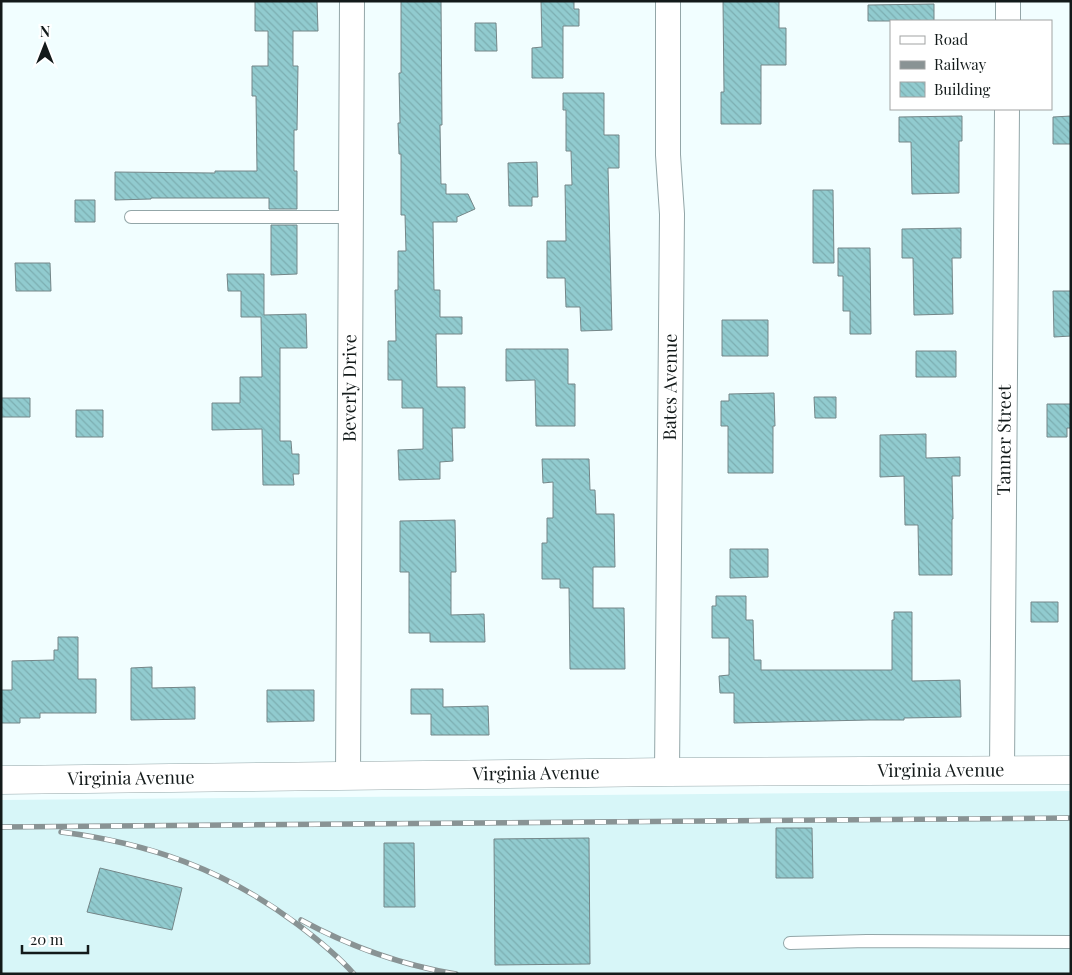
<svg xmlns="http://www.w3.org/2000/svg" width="1072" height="975" font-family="'Playfair Display',serif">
<defs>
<pattern id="building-back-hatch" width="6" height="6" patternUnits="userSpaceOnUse" patternTransform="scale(1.25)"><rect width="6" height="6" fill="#91cbcf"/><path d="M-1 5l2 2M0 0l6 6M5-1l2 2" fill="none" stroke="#7caeb1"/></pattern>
</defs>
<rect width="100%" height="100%" fill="#f1feff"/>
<!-- built -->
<path fill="#d7f6f8" d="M1071,791V974H1V800Z"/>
<!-- building -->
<path fill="url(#building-back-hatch)" stroke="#748688" d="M255,1H317L318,31H293V66H298L297,130H294V171H297V209H269V198H151V199L115,200V172L215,173V171H257L256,96H252V66H268V31H255Z
M401,1H441L442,125H440L441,184H446V194H468L475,209L457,217V222H433L434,290H440V317H462V334H436L437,387H465V428H452L453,461L440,462V479L399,480L398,450L423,449V408H402V380H388V341H396L395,290H398V251H406L405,215H401V154H399L398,123H400L399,73H401Z
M541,1H574V9H579V26H563V78H532V48L542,47Z
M723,1H779V28H786V65H761V124H721V92H724Z
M934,4V21H868V5Z
M475,23H496L497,51H475Z
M563,93H604V135H619V168H608L612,330L581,331L580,307H566L565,278H547V241H566L565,185H572L571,151H566V110H563Z
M962,116V141H959V193L912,194L911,142H899V117Z
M1071,116V144H1053V117Z
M537,162L538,197H532V206H509L508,163Z
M813,190H833L834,263H813Z
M75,200H95V222H75Z
M271,225H297V274L271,275Z
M961,228V258H952L953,314L914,315L913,258H902V229Z
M838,248H870L871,334H850V311H843V276H838Z
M15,263H50L51,291H16Z
M227,274H264V315L306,314L307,348H280V441H291L292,454H299V474H293L294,485H263L262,429L212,430V403H240V377H262L261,317H241V291H228Z
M1053,291H1071V336L1054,337Z
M722,320H768V356H722Z
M506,349H568V384H575V426H536L535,380L506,381Z
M916,351H956V377H916Z
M774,393L775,426H773V473H728V426H721V401H729V394Z
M814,397H836V418H815Z
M1,398H30V417H1Z
M1047,404H1071V428H1067V437H1047Z
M76,410H103V437H76Z
M926,434V458L960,457V476H952L953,519H952V575H919L918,525H905L904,476L880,477V435Z
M542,459H589L590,490H595L596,514H614L615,567H593V608H624L625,669H570L569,588H560V579H542V543H547V518H553V482L543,483Z
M455,520L456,572H451V615L484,614L485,642H430V633H409V572H400V521Z
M730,549H768V577L730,578Z
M716,596H746V620H753L754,660H761V670H892V620H894V612H912V681L960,680L961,717L904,718V720H869L734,723V693H720L719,676L729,675V638H712V606H716Z
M1031,602H1058V622H1031Z
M58,637H78V679H96V713H40V718H20V723H1V690H12V661L54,660V650H58Z
M152,667V688L195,687V719L131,720V668Z
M411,689H443V707L488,706L489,735H431V714H411Z
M267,690H314V721L267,722Z
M776,828H812L813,878H776Z
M589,838L590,964L495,965L494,839Z
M384,843H414L415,907H384Z
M100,868L182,888L172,930L87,912Z"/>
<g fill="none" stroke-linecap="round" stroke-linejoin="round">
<!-- service casing -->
<g stroke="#93a6a8" stroke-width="14">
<path id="service" d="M131,217H351
M790,943L867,941L1071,942"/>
</g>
<!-- minor casing -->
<g stroke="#93a6a8" stroke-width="26">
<g id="minor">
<path d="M1008,21V1"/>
<path id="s1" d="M1002,770L1007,109"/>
<path id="s2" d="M667,772L672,214L668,155V1"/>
<path id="s3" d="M348,776L352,1"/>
</g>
</g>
<!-- tertiary casing -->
<g stroke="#93a6a8" stroke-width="29">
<g id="tertiary">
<path id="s4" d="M1,780L667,772L1071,770"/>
</g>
</g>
<!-- service -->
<use href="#service" stroke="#fff" stroke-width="12"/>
<!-- minor -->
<use href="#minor" stroke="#fff" stroke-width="24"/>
<!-- tertiary -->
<use href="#tertiary" stroke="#fff" stroke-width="28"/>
<!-- rail casing -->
<g stroke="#899394" stroke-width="5.5">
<path id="rail" d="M1,827L1071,818
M61,832C149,843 225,870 297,924C317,939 337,955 354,974
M301,920C349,946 401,965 456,974"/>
</g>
<!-- rail -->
<use href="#rail" stroke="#fff" stroke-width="4" stroke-dasharray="11" stroke-linecap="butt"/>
</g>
<g text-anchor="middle" stroke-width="4" stroke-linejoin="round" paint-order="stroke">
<!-- street labels -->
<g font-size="18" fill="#131a1a" stroke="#fff">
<text dy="6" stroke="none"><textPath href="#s2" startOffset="385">Bates Avenue</textPath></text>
<text dy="6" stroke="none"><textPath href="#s3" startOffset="388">Beverly Drive</textPath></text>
<text dy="6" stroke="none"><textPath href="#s1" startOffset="330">Tanner Street</textPath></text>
<text dy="6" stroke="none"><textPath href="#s4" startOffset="940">Virginia Avenue</textPath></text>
<text dy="6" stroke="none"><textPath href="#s4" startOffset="535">Virginia Avenue</textPath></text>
<text dy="6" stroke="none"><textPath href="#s4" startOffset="130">Virginia Avenue</textPath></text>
</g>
</g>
<!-- border -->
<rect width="1072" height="975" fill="none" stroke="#131a1a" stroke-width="5"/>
<!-- legend -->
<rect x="890" y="20" width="162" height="90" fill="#ffffff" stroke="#a1a3a3"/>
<rect x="900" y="36" width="25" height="8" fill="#ffffff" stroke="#a1a3a3"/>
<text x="934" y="45" font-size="15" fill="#131a1a">Road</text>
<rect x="900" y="61" width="25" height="8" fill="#899394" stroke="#a1a3a3"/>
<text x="934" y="70" font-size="15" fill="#131a1a">Railway</text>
<rect x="900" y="82" width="25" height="15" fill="url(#building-back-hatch)" stroke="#a1a3a3"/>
<text x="934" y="95" font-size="15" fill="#131a1a">Building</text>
<!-- north arrow -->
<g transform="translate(45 45)" stroke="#ffffff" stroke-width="4" paint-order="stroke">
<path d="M0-4L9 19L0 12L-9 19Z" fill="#131a1a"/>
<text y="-8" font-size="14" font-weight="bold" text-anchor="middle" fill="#131a1a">N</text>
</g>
<!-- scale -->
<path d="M22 945v8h66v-8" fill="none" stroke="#131a1a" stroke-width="2.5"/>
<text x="30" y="945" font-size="15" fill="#131a1a" stroke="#ffffff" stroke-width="4" paint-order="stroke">20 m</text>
</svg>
